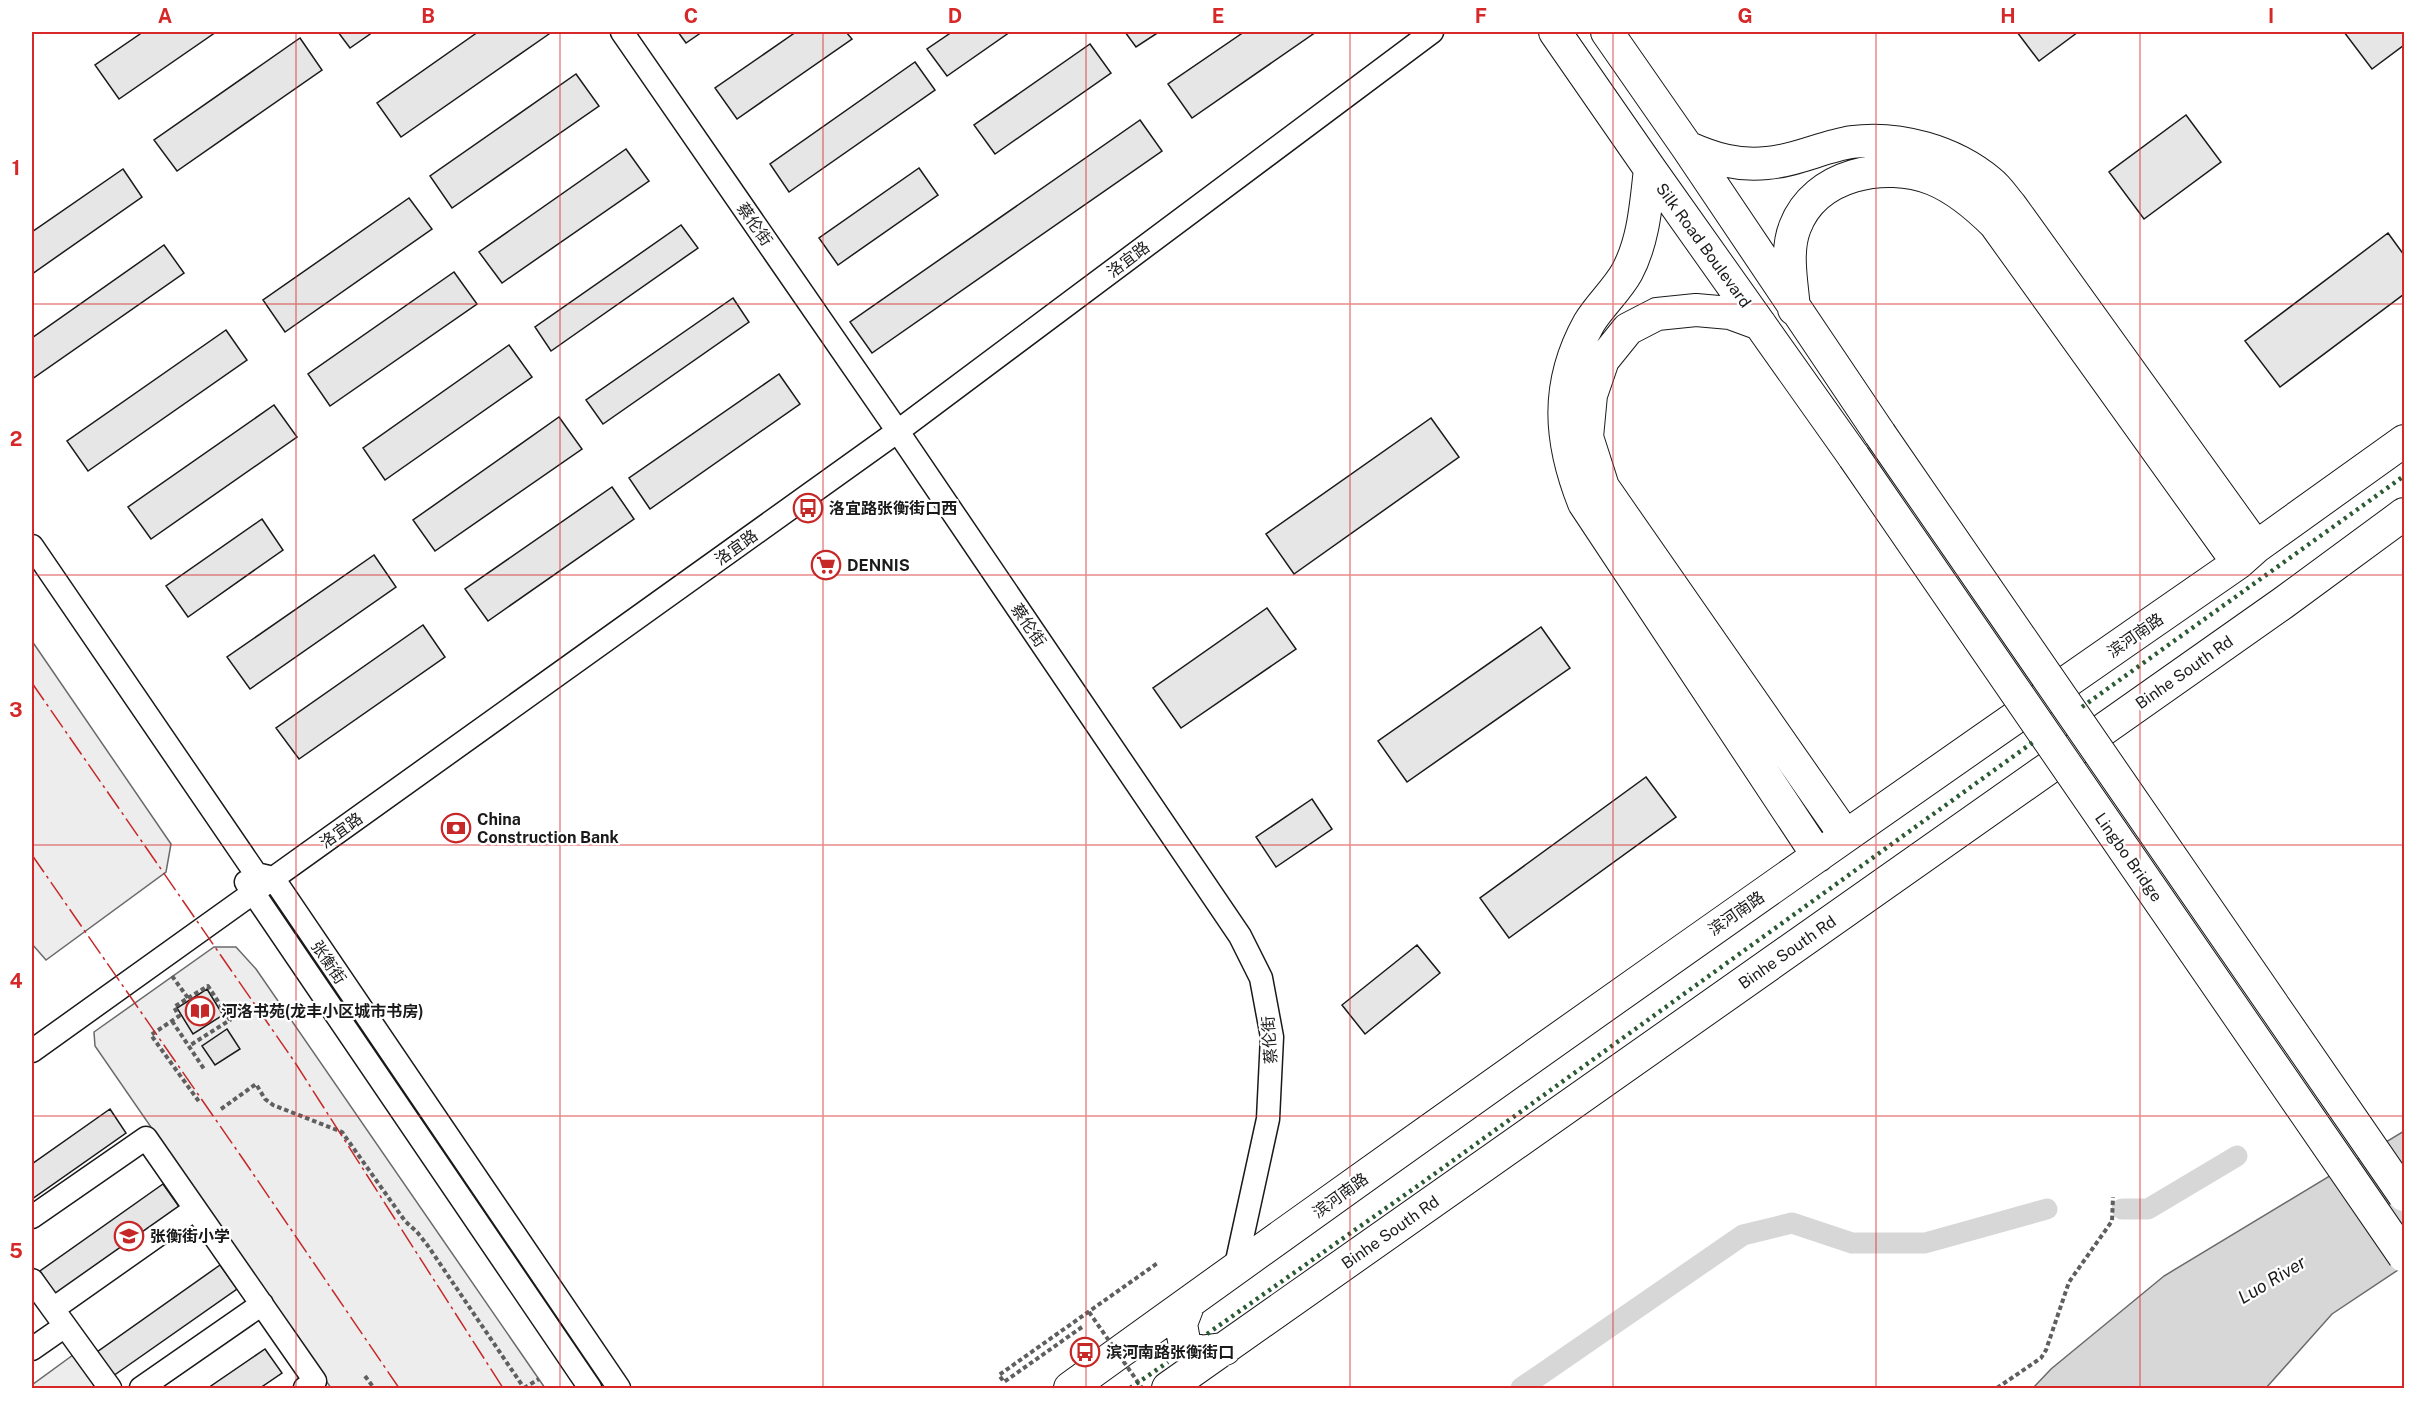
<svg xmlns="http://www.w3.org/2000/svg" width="2436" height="1420" font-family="'Public Sans','Noto Sans SC',sans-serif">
<rect width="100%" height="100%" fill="#fff"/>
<!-- built -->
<path fill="#ededed" stroke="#6a6a6a" stroke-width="1.5" d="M32,641L171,844L166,872L46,960L32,944Z
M214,947H236L256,969L545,1388H331L95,1046L94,1032Z
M73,1355L97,1388H32V1385Z"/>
<!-- water -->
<path fill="#d7d7d7" stroke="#6a6a6a" stroke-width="1.5" d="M2404,1131V1266L2332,1314L2266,1388H2033L2051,1369L2164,1276Z"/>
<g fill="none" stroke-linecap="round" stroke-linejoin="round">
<!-- canal -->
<path stroke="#d7d7d7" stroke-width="21" d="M2122,1209H2148L2237,1156
M1521,1388L1743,1235L1792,1223L1852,1243H1925L2047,1209"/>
</g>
<!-- building -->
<path fill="#e6e6e6" stroke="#1a1a1a" stroke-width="1.5" d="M143,32H216L119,99L95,65Z
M338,32H373L350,48Z
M478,32H547L549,34L401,137L377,103Z
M678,32H702L686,43Z
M796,32H846L852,39L737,119L715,88Z
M952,32H1010L947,76L927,49Z
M1125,32H1159L1136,47Z
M1244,32H1316L1192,118L1168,84Z
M2017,32H2078L2039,61Z
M2344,32H2404V45L2372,69Z
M300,38L322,70L177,171L154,140Z
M1090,44L1111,73L995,154L974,125Z
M915,62L935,90L789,192L770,164Z
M576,74L599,106L452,208L430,176Z
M2186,115L2221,162L2144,219L2109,172Z
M1140,120L1162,151L872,353L850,322Z
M626,149L649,181L502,283L479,252Z
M919,168L938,195L838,265L819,238Z
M123,169L142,197L32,274V232Z
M409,198L432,229L285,332L263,300Z
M681,225L698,248L551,351L535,327Z
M2388,233L2404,255V294L2280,387L2245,341Z
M164,245L184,273L32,379V338Z
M454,272L477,304L330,406L308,374Z
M733,298L749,322L603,424L586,400Z
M226,330L247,360L88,471L67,441Z
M509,345L532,377L385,480L363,448Z
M779,374L800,404L650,509L629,478Z
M274,405L297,437L151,539L128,507Z
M559,417L582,449L435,551L413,520Z
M1431,418L1459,457L1294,574L1266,534Z
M612,487L634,519L488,621L465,589Z
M262,519L283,550L188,617L166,586Z
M374,555L396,587L250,689L227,657Z
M1267,608L1296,649L1181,728L1153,688Z
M423,625L445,657L299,759L276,728Z
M1541,627L1570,668L1407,782L1378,741Z
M1646,777L1676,817L1509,938L1480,898Z
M1312,799L1332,829L1276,867L1256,837Z
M1417,945L1440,973L1365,1034L1342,1005Z
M207,989L223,1015L193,1034L177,1008Z
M227,1029L240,1049L215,1065L202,1046Z
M110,1109L126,1133L32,1199V1164Z
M163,1184L180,1208L56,1295L40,1271Z
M220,1265L237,1289L113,1376L97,1352Z
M265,1349L282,1373L260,1388H208Z"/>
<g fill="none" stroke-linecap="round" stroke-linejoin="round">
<!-- minor casing -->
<g stroke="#1a1a1a" stroke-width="25">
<path id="minor" d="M622,32L890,420L1240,936L1261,978L1272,1037L1268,1119L1235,1270
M32,546L256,874L273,878L619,1388
M246,882L590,1388
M32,1051L898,431L1432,32
M32,1217L146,1138L315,1381L305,1388
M32,1280L110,1388
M53,1309L195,1209
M32,1349L65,1326
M141,1388L262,1304"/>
</g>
<!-- highway casing -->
<g stroke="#1a1a1a" stroke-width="34">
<path id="highway" d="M1555,32L1650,169L1854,457
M1607,32L1687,147L1880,434
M1687,147C1714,159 1737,166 1767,163C1796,161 1824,146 1852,142C1899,136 1953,151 1990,182C1998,188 2004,198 2011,206L2256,547
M1650,169C1646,204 1644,240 1627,272C1617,290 1600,305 1589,323C1555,384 1559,440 1584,503L1818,856
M1794,309C1792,283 1785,252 1795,227C1815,174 1885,160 1933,179C1957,189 1977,206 1995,224L2238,563
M1760,324L1730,313L1696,310L1657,314L1628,329L1603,360L1591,395L1587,437L1603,487L1845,835
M1189,1303L1181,1324L1185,1346L1200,1352L1225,1349
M1070,1388C1456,1109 1846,834 2238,563L2256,547L2404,441
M1168,1388L2283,603L2404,514"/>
</g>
<!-- path -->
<path stroke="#5f5f5f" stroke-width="4" stroke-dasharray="4.5 3" stroke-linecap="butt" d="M172,976L188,998L174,1007L179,1016L151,1035L200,1103
M188,998L208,986L230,1020L189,1046
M172,1021L204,1069
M221,1109L256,1084L265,1099L273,1105L342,1132L405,1221L417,1232L428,1246L524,1388
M1082,1327L1004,1382L999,1375L1159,1262
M365,1376L374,1388
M524,1388L539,1379
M1997,1388L2041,1358L2046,1350L2069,1282L2112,1221L2113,1197"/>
<!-- minor -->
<use href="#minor" stroke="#fff" stroke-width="22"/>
<!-- highway -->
<use href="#highway" stroke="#fff" stroke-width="32"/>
<!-- highway-bridge casing -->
<g stroke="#1a1a1a" stroke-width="34" stroke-linecap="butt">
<path id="highway-bridge" d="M1880,434L2404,1195
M1854,457L2404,1256"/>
</g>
<!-- path-bridge -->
<path stroke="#5f5f5f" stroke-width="4" stroke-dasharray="4.5 3" stroke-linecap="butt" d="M1089,1312L1142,1388"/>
<!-- highway-bridge -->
<use href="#highway-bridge" stroke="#fff" stroke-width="32"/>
<!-- hedge -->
<path stroke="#2b5a34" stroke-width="4.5" stroke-dasharray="3 4.5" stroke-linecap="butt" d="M2082,707L2404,476
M1207,1334L1426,1180L2036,740
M1130,1388L1168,1362"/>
<!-- power -->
<path stroke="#c62828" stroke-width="1.5" stroke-dasharray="21 4.5 3 4.5" stroke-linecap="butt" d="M32,683L294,1061L503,1388
M32,855L243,1159L399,1388"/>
</g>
<!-- grid -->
<path fill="none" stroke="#d62828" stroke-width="1.5" stroke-opacity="0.55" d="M296,32V1388M560,32V1388M823,32V1388M1086,32V1388M1350,32V1388M1613,32V1388M1876,32V1388M2140,32V1388M32,304H2404M32,575H2404M32,845H2404M32,1116H2404"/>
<!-- icons -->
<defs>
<g id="bus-ring" transform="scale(1.5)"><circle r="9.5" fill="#fff" stroke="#c62828" stroke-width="1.5"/><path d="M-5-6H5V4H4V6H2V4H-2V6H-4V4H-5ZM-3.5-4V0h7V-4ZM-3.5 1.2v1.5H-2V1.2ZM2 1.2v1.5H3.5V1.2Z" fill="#c62828"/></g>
<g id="supermarket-ring" transform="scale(1.5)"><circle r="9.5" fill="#fff" stroke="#c62828" stroke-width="1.5"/><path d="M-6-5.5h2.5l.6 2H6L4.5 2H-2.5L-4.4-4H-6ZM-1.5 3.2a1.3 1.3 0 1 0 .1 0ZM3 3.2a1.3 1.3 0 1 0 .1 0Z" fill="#c62828"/></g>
<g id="bank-ring" transform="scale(1.5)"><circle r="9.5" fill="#fff" stroke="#c62828" stroke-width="1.5"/><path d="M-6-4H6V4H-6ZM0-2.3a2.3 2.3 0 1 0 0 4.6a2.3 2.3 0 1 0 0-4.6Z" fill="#c62828"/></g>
<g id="library-ring" transform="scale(1.5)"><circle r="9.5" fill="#fff" stroke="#c62828" stroke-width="1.5"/><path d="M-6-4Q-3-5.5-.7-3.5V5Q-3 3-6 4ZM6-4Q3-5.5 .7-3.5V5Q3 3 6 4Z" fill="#c62828"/></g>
<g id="school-ring" transform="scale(1.5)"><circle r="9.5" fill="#fff" stroke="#c62828" stroke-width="1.5"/><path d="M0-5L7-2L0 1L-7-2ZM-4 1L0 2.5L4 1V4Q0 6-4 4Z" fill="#c62828"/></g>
</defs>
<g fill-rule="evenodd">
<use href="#bus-ring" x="808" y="508"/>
<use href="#supermarket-ring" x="826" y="565"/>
<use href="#bank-ring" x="456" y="828"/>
<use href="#library-ring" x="200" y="1011"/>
<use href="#school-ring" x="129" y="1236"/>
<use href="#bus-ring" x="1085" y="1352"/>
</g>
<g text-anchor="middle" stroke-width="4.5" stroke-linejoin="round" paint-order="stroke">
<!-- street labels -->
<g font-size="16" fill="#1a1a1a" stroke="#fff">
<text transform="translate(755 224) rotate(55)" y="6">蔡伦街</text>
<text transform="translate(1704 245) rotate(54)" y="6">Silk Road Boulevard</text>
<text transform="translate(1128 259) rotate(-37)" y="6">洛宜路</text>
<text transform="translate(736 547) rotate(-36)" y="6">洛宜路</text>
<text transform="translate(1029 625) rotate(56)" y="6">蔡伦街</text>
<text transform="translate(2135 635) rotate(-35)" y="6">滨河南路</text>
<text transform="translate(2184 672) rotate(-35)" y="6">Binhe South Rd</text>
<text transform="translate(341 830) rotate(-36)" y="6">洛宜路</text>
<text transform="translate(2129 857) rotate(55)" y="6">Lingbo Bridge</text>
<text transform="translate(1736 913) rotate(-35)" y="6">滨河南路</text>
<text transform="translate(1787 952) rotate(-35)" y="6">Binhe South Rd</text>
<text transform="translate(329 962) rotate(56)" y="6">张衡街</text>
<text transform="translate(1269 1040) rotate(-94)" y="6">蔡伦街</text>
<text transform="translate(1340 1195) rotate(-36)" y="6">滨河南路</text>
<text transform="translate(1390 1232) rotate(-35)" y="6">Binhe South Rd</text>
</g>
<!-- poi labels -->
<g font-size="16" font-weight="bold" fill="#1a1a1a" stroke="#fff" text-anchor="start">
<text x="829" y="514">洛宜路张衡街口西</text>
<text x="847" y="571">DENNIS</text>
<text x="477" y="825">China<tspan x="477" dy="18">Construction Bank</tspan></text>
<text x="221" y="1017">河洛书苑(龙丰小区城市书房)</text>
<text x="150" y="1242">张衡街小学</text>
<text x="1106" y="1358">滨河南路张衡街口</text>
</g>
<!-- water labels -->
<g font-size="18" font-style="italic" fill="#1a1a1a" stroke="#fff">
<text transform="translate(2272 1280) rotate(-31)" y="6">Luo River</text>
</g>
</g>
<!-- border -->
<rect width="2436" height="1420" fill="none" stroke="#ffffff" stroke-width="66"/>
<rect x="33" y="33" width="2370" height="1354" fill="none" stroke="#d62828" stroke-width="2"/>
<g font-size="20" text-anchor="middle" font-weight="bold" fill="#d62828">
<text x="165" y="23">A</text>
<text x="428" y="23">B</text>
<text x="691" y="23">C</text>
<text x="955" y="23">D</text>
<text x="1218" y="23">E</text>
<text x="1481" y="23">F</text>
<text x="1745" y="23">G</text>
<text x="2008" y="23">H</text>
<text x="2271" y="23">I</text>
<text x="16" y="175">1</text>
<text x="16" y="446">2</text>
<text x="16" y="717">3</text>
<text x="16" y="988">4</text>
<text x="16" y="1258">5</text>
</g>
</svg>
